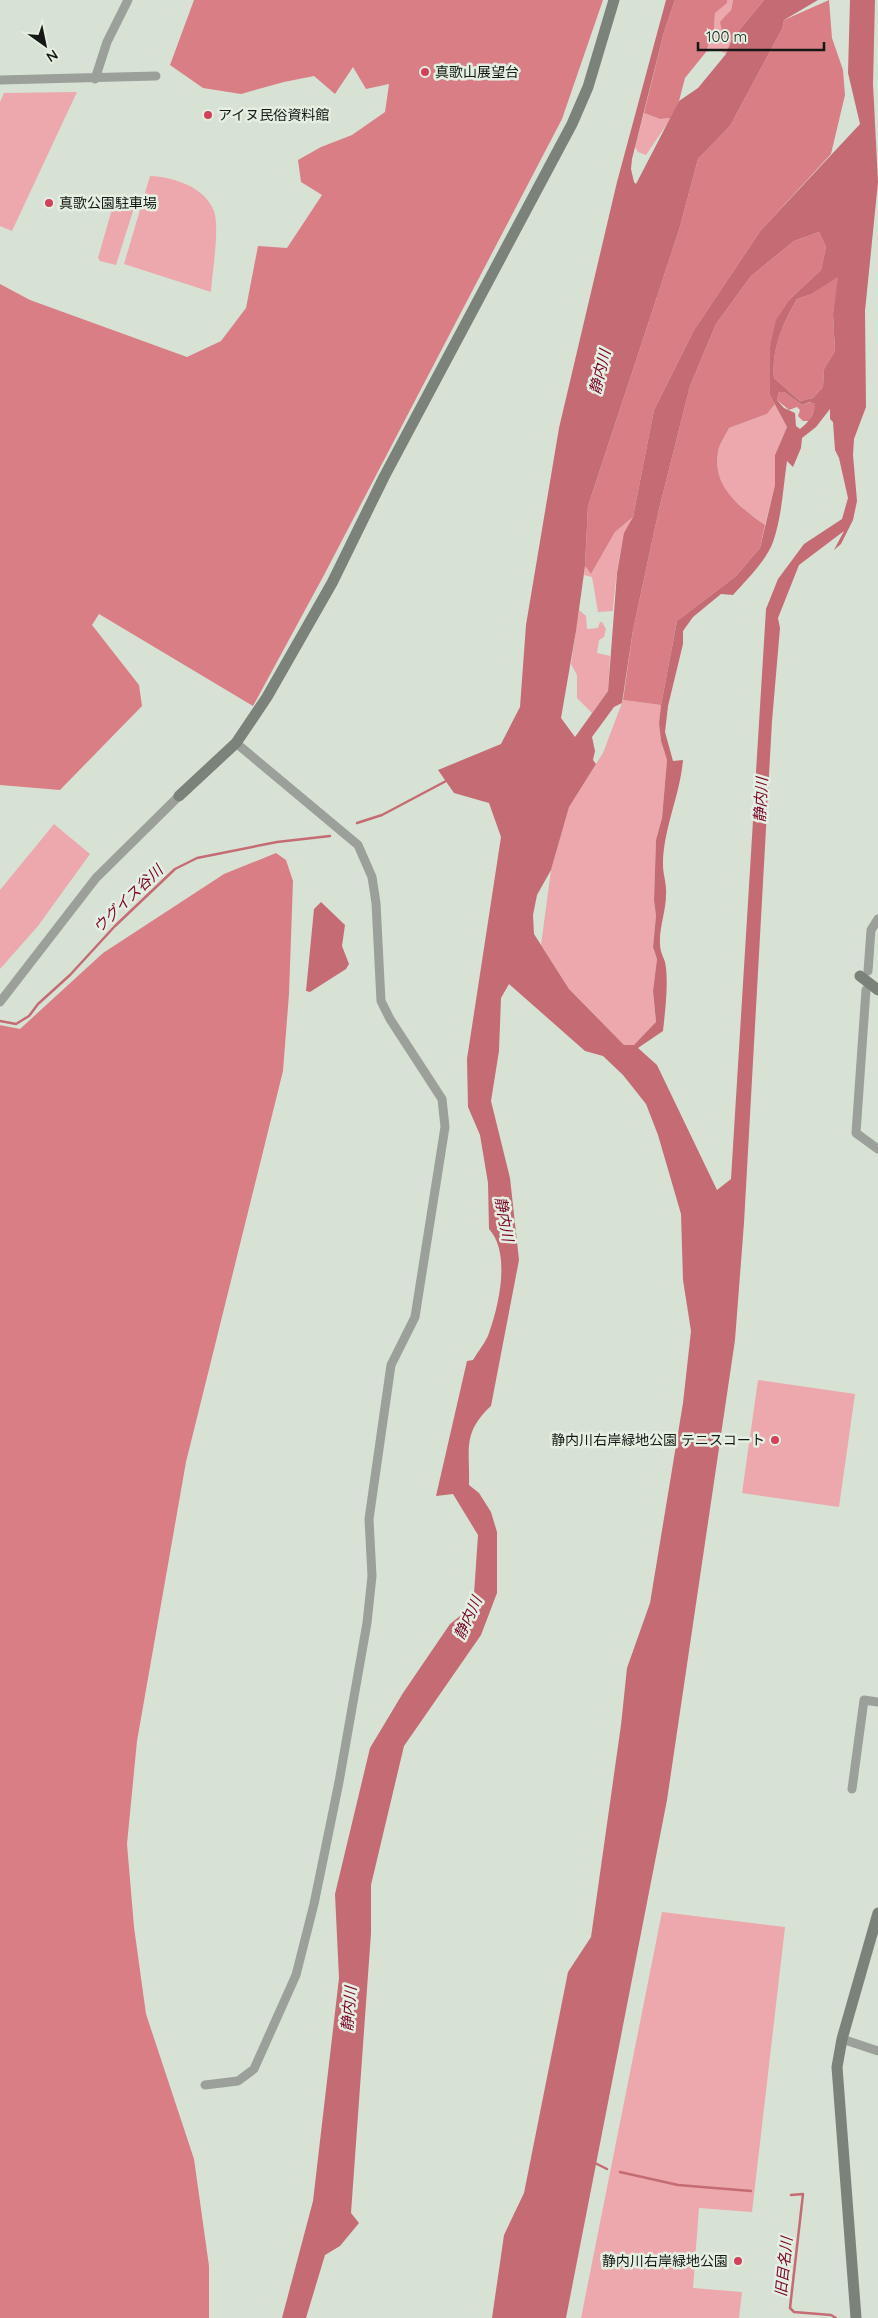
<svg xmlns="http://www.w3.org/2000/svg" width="878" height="2318" font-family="Quicksand,'Noto Sans JP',sans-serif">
<rect width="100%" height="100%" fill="#d7e2d5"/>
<!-- green -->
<path fill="#eca8ad" d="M727,0H733L724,40L732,39L726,54L717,49L706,52L714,29L715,13L726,3Z
M77,92L12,231L0,226V102L4,93Z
M644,113L660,119L671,118L646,155L638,152L635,147Z
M150,176C174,177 205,187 214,211C220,229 212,272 211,292L124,264Z
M116,204L131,207L133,211L116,265L100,261L98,258L112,209H115Z
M775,404L787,427L775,455V485L765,525C740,507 712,488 718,452C719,444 726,435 729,428L767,414Z
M633,517C618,546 616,579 613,611L598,612L592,577L584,575L585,566L591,574L615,532Z
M579,610L586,616L587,629L598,628L600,622H602L606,629L604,637L599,640L597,653L610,656L608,691L592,713L577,698V675L571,664Z
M623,700L661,705L659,723L661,741L667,760L662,818L656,840L654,900L656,916L653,947L657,959L653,991L656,1023L634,1045H624L569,989L541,945L551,870L569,806L603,753Z
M54,824L90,854L38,926L0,969V890Z
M758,1380L855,1394L839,1507L742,1493Z
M662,1912L785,1927L752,2212L699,2208L693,2288L742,2292L739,2318H581Z"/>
<!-- forest -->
<path fill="#da7e86" d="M194,0H603L562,119L324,575L253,706L99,614L92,625L139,685L142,706L60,790L0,785V284L30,300L187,357L221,341L246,308L258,246L287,248L322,195L301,182L298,160L321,147L352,135L385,112L389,84L366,89L353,67L335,94L314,76L284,82L241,94L203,88L170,65Z
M675,0H727V3L715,13L714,29L706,52L685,78L679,101L671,118L660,119L644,113L664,32Z
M733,0H764L732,39L724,40L720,22L731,10Z
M829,0L832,38L843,70L845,95L831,154L761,230L694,330L654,410L633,517L615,532L591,574L585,566L588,506L679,230L698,159L730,126L782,29L784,20Z
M819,232L826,247L821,270L790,299L770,346V395L775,404L767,414L729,428C726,435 719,444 718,452C712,487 740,507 765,525L760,548L736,576L677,621L661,705L623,700L633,630L659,509L690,386L716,324L751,276L794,241Z
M839,276L833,314L835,351L824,369L823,387L813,398L800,401L774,378C771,349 783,323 797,299L812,294Z
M779,392H784L802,405L811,402L815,404V409L809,421H803L798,416L800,410L797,407L789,410L777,400Z
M276,853L286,860L293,881L289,994L283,1071L186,1462L137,1741L127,1844L134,1927L146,2014L194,2159L209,2266V2318H0V1025L20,1029L103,953L224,874Z"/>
<!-- water -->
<path fill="#c56b73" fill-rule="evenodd" d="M666,0H675L664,32L632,159L631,169L634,182L636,184L679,101L698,88L726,54L732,39L764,0H818L784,20L782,29L730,126L698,159L679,230L588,506L585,566L576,631L561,718L575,737L608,691L617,573L624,533L633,517L654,410L694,330L761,230L860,124L848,73L850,0H875L873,84L878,182L865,311L866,407L854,439L853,455L857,501L853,520L841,544L834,550L844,531L799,565L778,618L780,628L772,721L744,1223L735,1340L667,1800L566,2318H492L504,2235L524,2193L568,1972L591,1937L621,1725L627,1668L650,1603L683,1403L691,1331L683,1280L681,1214L658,1135L646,1104L623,1075L603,1056L585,1051L509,984L501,998L499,1051L491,1101L510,1178L519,1260L491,1406C462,1433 470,1449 469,1485L479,1493L491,1512L497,1532V1593L481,1635L404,1746L371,1885V1933L351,2213L359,2223L340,2246L325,2255L306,2318H282L313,2201L339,1978L335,1894L370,1748L403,1693L450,1624L465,1612L474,1594L478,1535L453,1494L436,1496L467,1361L473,1360C478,1351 486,1342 489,1333C499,1305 511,1253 489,1229L488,1183L480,1135L468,1107L467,1059L501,837L489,803L454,793L438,770L501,744L520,707L526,625L559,428L617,182ZM819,232L826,247L821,270L790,299L776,320L770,346V395L787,427L775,455V485L760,548L736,576L677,621L661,705L659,723L661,741L667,760L662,818L656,840L654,900L656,916L653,947L657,959L653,991L656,1022L634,1045H624L569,989L534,934L533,915L537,895L551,870L569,807L596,764L593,760L595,751L592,737L614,707L622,703L633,630L659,509L690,386L716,324L751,276L794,241ZM838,277L833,314L835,351L824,369L823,387L813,398L800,401L774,378C771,350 783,323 797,299L812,294ZM779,392H784L802,405L810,402L815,404C815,414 808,423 800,429L796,426L795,413L784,408L777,400ZM830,409V419L833,422L835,450L839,458L848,498L842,519L804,544L778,579L766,609L731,1179L717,1190L657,1065L638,1048L663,1031C665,1012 669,981 665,962C663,956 660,951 660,944C659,928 666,911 666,895C667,884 663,875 663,865C663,829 680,796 683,760L673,761L665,732L668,706L683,644V631L693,617L721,594L733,595C747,579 766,561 773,542C782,516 783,488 787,461L793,467L801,448L802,438L816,427Z
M321,902L345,925L342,946L349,964L346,969L310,992L306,991L314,909Z"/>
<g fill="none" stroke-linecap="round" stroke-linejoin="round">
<!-- stream -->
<path stroke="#c56b73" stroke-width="2.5" d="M357,823L382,815L448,780
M0,1021L16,1024L29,1016L38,1004L70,975L115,926L175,869L197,858L277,842L330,836
M593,2162L607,2169
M620,2172L678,2185L751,2191
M791,2195L803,2194L790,2308L794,2312L831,2315L836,2318"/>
<!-- street -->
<path stroke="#9ba09b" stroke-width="9" d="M95,79L107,42L128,0
M0,80L156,76
M868,971L871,930L878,919
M866,990L856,1133L878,1149
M0,1002L96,878L179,796
M852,1789L864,1700L878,1702
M842,2039L878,2051
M205,2085L238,2081L254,2069L296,1975L314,1904L339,1782L367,1623L372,1576L369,1519L391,1365L415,1317L445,1127L442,1099L390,1019L381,1001L376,903L372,877L358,845L236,743"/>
<!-- secondary -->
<path stroke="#7b827a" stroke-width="11" d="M179,796L236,743L267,697L332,583L384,477L572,124L588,87L614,0
M860,976L878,990
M856,2318L837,2067L842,2039L878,1913"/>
</g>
<!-- markers -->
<g fill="#d1415a" stroke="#e4efe2" stroke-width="2">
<circle cx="425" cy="72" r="5"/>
<circle cx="208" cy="115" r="5"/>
<circle cx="49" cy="203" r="5"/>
<circle cx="775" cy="1440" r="5"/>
<circle cx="738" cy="2261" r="5"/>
</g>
<g text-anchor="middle" stroke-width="5" stroke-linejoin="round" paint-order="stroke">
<!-- poi labels -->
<g font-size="14" fill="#151814" stroke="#e4efe2" text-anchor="start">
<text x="435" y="77">真歌山展望台</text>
<text x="218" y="120">アイヌ民俗資料館</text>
<text x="59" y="208">真歌公園駐車場</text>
<text x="765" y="1445" text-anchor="end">静内川右岸緑地公園 テニスコート</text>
<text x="728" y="2266" text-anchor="end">静内川右岸緑地公園</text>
</g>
<!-- water labels -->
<g font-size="15" font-style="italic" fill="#780225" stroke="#e4efe2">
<text transform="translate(600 372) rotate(-76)" y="5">静内川</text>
<text transform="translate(761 800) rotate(-87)" y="5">静内川</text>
<text transform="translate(128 899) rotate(-44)" y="5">ウグイス谷川</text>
<text transform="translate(504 1219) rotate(80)" y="5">静内川</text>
<text transform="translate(468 1618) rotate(-65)" y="5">静内川</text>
<text transform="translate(349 2009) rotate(-85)" y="5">静内川</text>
<text transform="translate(784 2267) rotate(-84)" y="5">旧目名川</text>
</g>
</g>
<!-- north arrow -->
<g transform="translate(45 45) rotate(147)" stroke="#e4efe2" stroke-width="4" paint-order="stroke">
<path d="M0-4L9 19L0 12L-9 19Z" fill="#151814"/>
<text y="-8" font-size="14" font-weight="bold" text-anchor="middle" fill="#151814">N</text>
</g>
<!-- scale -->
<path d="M698 42v8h126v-8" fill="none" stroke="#151814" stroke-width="2.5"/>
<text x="706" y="42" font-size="15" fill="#151814" stroke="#e4efe2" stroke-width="4" paint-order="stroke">100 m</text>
</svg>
